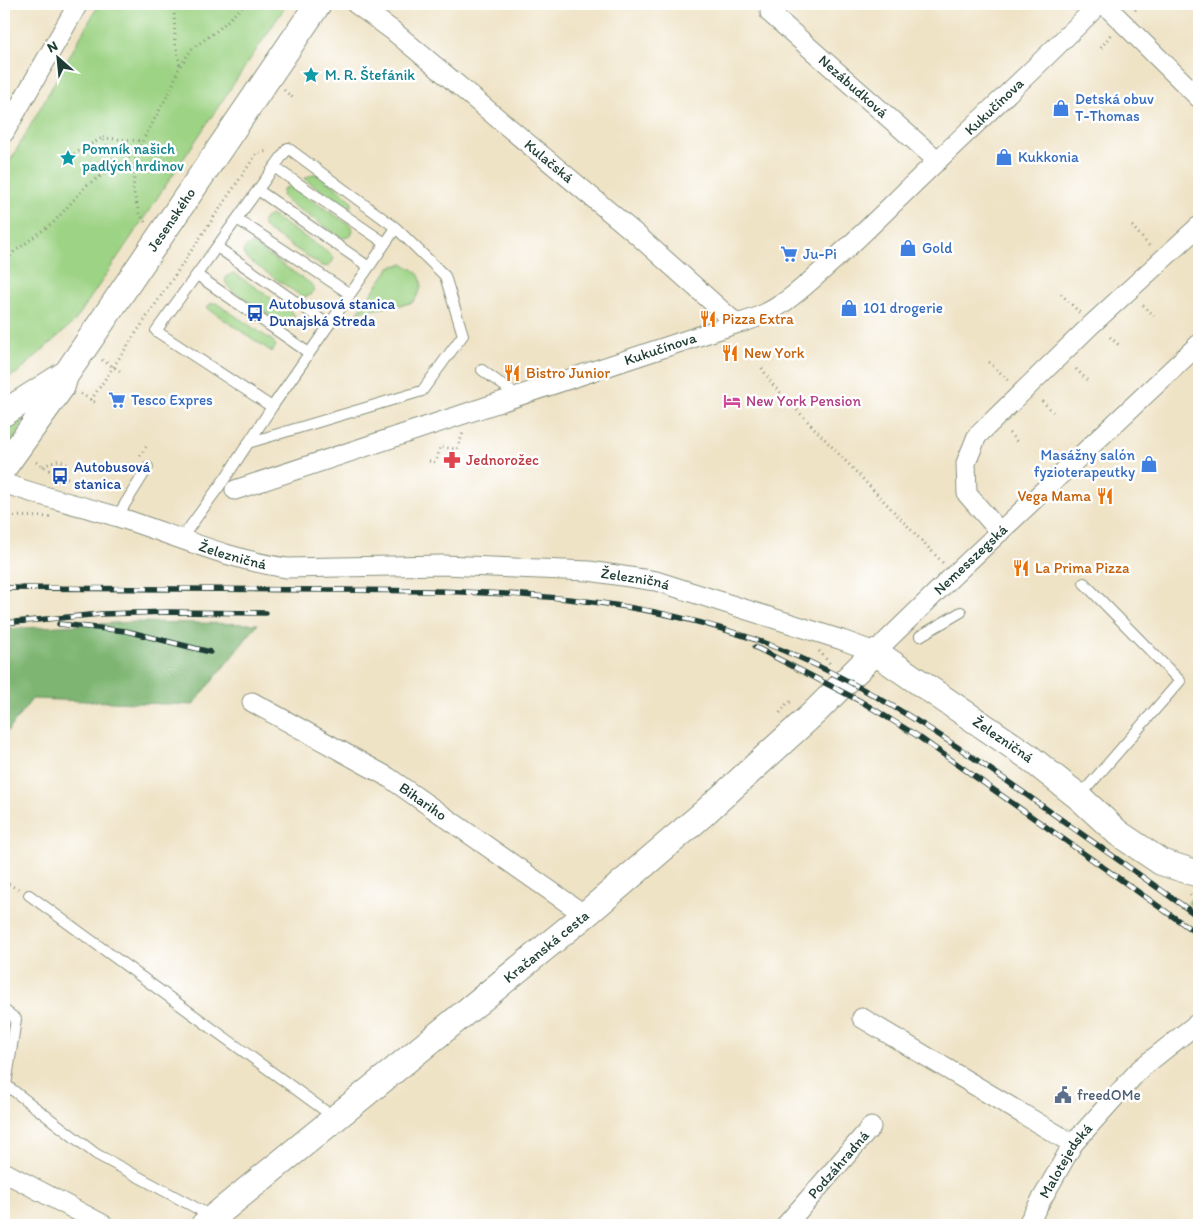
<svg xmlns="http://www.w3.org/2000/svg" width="1203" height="1229" font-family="Itim,sans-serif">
<rect width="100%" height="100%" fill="#fff"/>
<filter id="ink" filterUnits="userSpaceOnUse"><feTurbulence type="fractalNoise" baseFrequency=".02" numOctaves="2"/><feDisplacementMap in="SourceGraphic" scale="10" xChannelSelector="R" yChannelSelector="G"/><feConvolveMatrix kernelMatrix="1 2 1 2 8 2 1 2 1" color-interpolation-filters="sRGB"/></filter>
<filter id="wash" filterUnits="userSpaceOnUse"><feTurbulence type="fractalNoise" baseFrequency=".0096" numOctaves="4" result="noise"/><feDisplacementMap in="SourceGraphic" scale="20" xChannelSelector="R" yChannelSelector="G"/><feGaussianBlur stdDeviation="1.12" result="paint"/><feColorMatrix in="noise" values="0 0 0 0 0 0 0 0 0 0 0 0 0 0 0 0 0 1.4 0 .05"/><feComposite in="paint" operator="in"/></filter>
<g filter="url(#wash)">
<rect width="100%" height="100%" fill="#efe3c6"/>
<!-- green -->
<path fill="#9dd384" stroke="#5e885c" d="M99,4H287L75,321L17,373L4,380V172Z
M313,174H320L350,199L352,203L350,209L304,179Z
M290,186L350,225L353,230L351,236L344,238L341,237L286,201L282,195L283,189Z
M271,215L331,254L334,259C331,264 328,268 322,266L267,230L262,223L265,218Z
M252,244L311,284L314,289L311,295L305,297L301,296L247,259L243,252L245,247Z
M402,264C424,272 427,285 412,303L358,312L390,267Z
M234,273L293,313L296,319L293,324L287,327L283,325L229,288L225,281L227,276Z
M216,303L273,341L276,346L272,352L207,308L210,304Z
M24,414L27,417L4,456V427Z
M1199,888V910L1188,903Z"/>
<!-- forest -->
<path fill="#7eb572" stroke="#4e7953" d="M134,622L258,624L193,705L32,699L4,736V629Z"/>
</g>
<g filter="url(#ink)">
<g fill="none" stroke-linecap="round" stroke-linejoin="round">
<!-- lane casing -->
<g stroke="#87907d" stroke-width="12">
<path id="lane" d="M274,167L385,243
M258,190L369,267
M237,219L350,294
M217,247L329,325
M197,275L309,353
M482,370L518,396
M248,443L422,391L463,335L445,276L396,228
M117,517L148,467
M181,539L226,477L272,407L396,228L288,148L156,331L272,407
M920,636L961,612
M1079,797L1180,681L1084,583
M29,895L335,1118
M4,1010L16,1019L6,1085L96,1154L213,1217"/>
</g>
<!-- street casing -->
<g stroke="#87907d" stroke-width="21">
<g id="street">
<path id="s1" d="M356,4L392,30L636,234L729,317L735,324"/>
<path d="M1104,4L1199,98"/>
<path id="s2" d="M770,13L938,161"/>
<path d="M4,133L78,4"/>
<path id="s3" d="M4,483C41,497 80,505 118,517C174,535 229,560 287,568L443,565L589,571L656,581L842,640L875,652L954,575L1199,344"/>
<path id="s4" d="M235,490L735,324C778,315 803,287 835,259C869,229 900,196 933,165C989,111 1045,59 1099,4"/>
<path d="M1000,532L967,494L966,463L977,436L1091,325L1199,226"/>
<path id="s5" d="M252,702L388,777L585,915"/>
<path d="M862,1018L1073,1144"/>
<path d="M4,1172L104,1225"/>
<path id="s6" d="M786,1225L871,1127"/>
<path id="s7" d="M1027,1225L1073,1144L1140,1069L1199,1022"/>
</g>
</g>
<!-- secondary casing -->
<g stroke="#87907d" stroke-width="28">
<g id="secondary">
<path id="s8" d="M4,413L67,373L318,4"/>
<path d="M4,467L62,386L64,379"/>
<path id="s9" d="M204,1225L585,915L703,814L815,712L875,652L1026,755L1079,797L1118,833L1161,862L1199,874"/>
</g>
</g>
<!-- path -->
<path stroke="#87907d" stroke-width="3" stroke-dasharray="1 4" stroke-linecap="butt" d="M174,4L175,42L180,66
M1135,10L1142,4
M1101,48L1111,34
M284,90L294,99
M103,138L143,141
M74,154L102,138L118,165
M145,222L139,213L133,190L136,153L170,91L180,66L192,49L219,29L245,4
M1132,226L1151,248
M4,264L14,252L55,221L87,185L136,153
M1061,294L1080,313
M1143,305L1154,316
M1110,337L1121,347
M102,360L120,371
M989,362L1010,382
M762,368L772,384L943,563
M1076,369L1087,380
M81,394L98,404
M91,400L257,153L269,151
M1042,401L1053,412
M1009,433L1019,444
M140,456L148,444
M429,461L436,462L440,447L457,449L463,433
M36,462L53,473L76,481L91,490
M43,466L59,460L69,465
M4,516L51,517
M819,651L831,665
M780,713L787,703L794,701
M4,882L20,890
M1190,895L1199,901"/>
<!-- lane -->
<use href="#lane" stroke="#fff" stroke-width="10"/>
<!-- street -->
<use href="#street" stroke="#fff" stroke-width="19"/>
<!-- secondary -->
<use href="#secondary" stroke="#fff" stroke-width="26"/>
<!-- rail casing -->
<g stroke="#1f3d34" stroke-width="5.5">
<path id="rail" d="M4,588C111,588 218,589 326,590C485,591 645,590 794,655C887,696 970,754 1052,813C1101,848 1150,882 1199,917
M4,623L101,614L169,612L266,613
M59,624L126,631L210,652
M755,647L862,702L916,735L1199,935"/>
</g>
<!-- rail -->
<use href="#rail" stroke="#fff" stroke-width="4" stroke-dasharray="11" stroke-linecap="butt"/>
</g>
</g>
<!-- icons -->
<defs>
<g id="sight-bare" transform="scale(1.35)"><path d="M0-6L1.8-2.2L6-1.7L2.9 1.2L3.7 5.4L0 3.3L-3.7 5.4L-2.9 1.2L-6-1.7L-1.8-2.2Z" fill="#0f9aa8" stroke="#fff" stroke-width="2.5" paint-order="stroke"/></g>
<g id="shop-bare" transform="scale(1.35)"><path d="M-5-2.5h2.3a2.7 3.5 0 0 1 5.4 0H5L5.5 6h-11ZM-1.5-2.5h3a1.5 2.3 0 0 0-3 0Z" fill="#3f7fe0" stroke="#fff" stroke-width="2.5" paint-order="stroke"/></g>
<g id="supermarket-bare" transform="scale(1.35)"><path d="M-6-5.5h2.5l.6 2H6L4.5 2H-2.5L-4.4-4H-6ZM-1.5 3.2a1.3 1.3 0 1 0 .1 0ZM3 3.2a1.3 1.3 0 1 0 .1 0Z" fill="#3f7fe0" stroke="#fff" stroke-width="2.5" paint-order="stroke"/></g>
<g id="bus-bare" transform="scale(1.35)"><path d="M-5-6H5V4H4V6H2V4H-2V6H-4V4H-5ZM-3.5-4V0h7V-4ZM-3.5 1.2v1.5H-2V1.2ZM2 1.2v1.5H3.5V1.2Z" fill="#1a4fb4" stroke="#fff" stroke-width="2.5" paint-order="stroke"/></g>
<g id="restaurant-bare" transform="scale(1.35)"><path d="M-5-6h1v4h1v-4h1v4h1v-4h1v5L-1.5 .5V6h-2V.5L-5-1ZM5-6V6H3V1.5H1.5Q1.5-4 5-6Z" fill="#e8710a" stroke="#fff" stroke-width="2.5" paint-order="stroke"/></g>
<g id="hotel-bare" transform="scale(1.35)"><path d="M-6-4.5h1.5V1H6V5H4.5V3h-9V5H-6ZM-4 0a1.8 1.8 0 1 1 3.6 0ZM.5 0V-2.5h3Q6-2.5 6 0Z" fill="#d1479c" stroke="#fff" stroke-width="2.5" paint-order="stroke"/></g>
<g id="pharmacy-bare" transform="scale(1.35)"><path d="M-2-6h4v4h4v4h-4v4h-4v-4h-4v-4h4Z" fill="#e0444e" stroke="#fff" stroke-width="2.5" paint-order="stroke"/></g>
<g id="civic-bare" transform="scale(1.35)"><path d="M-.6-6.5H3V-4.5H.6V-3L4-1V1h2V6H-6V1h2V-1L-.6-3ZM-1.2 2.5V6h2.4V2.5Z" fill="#5c6f8a" stroke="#fff" stroke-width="2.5" paint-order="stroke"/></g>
</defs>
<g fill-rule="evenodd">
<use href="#sight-bare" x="311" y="75"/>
<use href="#shop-bare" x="1061" y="108"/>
<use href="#shop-bare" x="1004" y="157"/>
<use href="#sight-bare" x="68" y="158"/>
<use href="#shop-bare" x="908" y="248"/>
<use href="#supermarket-bare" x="789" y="254"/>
<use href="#shop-bare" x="849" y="308"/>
<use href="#bus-bare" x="255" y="313"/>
<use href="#restaurant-bare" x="708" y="319"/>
<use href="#restaurant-bare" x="730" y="353"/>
<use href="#restaurant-bare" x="512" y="373"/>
<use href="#supermarket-bare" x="117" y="400"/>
<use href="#hotel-bare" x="732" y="401"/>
<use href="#pharmacy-bare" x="452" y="460"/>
<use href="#shop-bare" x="1149" y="464"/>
<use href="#bus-bare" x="60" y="476"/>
<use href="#restaurant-bare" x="1105" y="496"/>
<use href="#restaurant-bare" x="1021" y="568"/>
<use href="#civic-bare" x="1063" y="1095"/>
</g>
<g text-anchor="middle" stroke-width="5" stroke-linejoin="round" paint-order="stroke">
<!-- culture labels -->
<g font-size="15" fill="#0d838f" stroke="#fff" text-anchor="start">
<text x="325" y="80">M. R. Štefánik</text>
<text x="82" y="154">Pomník našich<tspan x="82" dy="17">padlých hrdinov</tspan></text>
</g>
<!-- street labels -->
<g font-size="15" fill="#1f3d34" stroke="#fff">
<text dy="5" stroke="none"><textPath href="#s2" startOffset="111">Nezábudková</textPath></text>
<text dy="5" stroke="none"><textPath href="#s4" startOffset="868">Kukučínova</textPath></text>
<text dy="5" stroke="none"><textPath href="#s1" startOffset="249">Kulačská</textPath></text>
<text dy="5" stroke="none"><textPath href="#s8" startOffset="260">Jesenského</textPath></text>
<text dy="5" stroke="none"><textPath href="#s4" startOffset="448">Kukučínova</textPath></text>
<text dy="5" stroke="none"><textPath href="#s3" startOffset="240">Železničná</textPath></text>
<text dy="5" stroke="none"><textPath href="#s3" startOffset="1029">Nemesszegská</textPath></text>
<text dy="5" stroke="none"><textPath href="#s3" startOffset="645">Železničná</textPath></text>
<text dy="5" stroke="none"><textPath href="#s9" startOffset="1038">Železničná</textPath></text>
<text dy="5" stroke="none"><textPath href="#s5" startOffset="198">Bihariho</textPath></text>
<text dy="5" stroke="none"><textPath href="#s9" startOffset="441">Kračanská cesta</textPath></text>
<text dy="5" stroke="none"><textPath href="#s7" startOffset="75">Malotejedská</textPath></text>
<text dy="5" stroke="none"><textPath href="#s6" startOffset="80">Podzáhradná</textPath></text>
</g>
<!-- shop labels -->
<g font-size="15" fill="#366cbe" stroke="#fff" text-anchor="start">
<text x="1075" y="104">Detská obuv<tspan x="1075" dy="17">T-Thomas</tspan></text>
<text x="1018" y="162">Kukkonia</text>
<text x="922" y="253">Gold</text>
<text x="803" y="259">Ju-Pi</text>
<text x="863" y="313">101 drogerie</text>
<text x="131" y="405">Tesco Expres</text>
<text x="1135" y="460" text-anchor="end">Masážny salón<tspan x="1135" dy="17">fyzioterapeutky</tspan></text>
</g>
<!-- transit labels -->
<g font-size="15" fill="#164399" stroke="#fff" text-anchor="start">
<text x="269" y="309">Autobusová stanica<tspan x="269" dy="17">Dunajská Streda</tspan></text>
<text x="74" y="472">Autobusová<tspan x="74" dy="17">stanica</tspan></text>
</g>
<!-- food labels -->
<g font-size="15" fill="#c56008" stroke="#fff" text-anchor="start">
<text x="722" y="324">Pizza Extra</text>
<text x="744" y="358">New York</text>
<text x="526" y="378">Bistro Junior</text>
<text x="1091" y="501" text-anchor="end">Vega Mama</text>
<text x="1035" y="573">La Prima Pizza</text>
</g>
<!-- hotel labels -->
<g font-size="15" fill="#b23c85" stroke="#fff" text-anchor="start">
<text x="746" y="406">New York Pension</text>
</g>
<!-- health labels -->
<g font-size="15" fill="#be3a42" stroke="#fff" text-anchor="start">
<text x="466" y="465">Jednorožec</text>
</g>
<!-- service labels -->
<g font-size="15" fill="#4e5e75" stroke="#fff" text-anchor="start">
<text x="1077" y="1100">freedOMe</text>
</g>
</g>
<!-- margin -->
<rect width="1203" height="1229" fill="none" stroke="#fff" stroke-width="20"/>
<!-- north arrow -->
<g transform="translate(58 58) rotate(333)" stroke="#ffffff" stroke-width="4" paint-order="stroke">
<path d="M0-4L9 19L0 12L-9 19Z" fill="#1f3d34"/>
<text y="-8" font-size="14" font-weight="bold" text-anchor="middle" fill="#1f3d34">N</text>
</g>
</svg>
